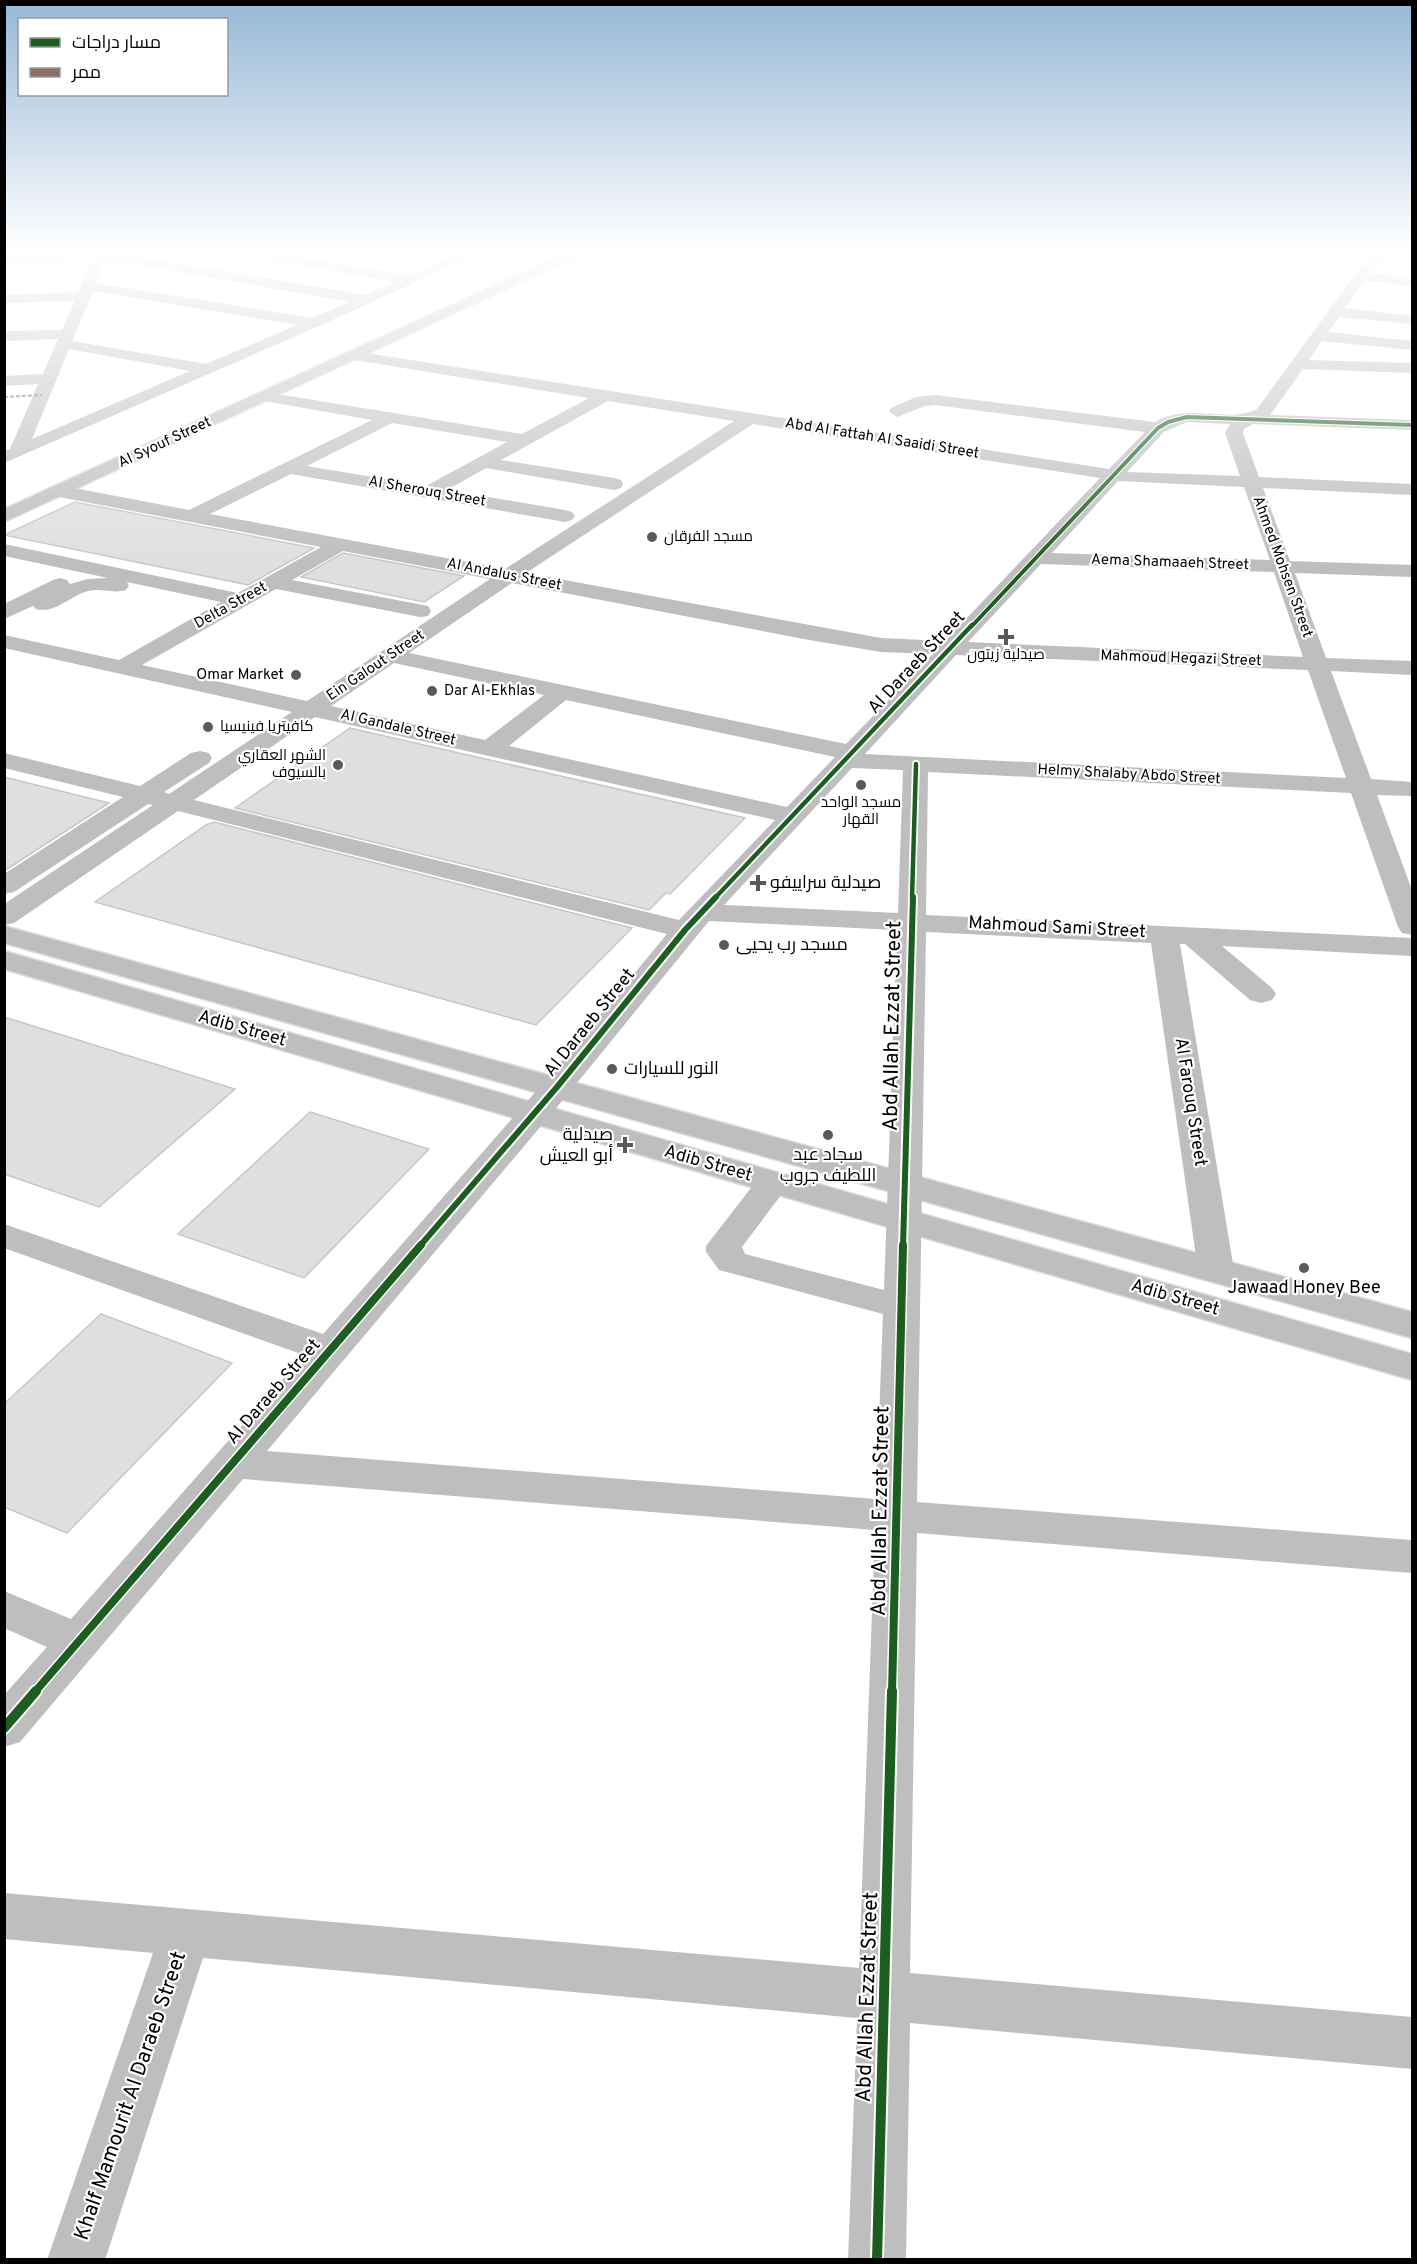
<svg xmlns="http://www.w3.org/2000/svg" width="1417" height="2264" viewBox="0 0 1417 2264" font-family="Overpass,Cairo,sans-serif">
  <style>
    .building { fill: #dfdfdf; stroke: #c7c7c7; stroke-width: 1.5 }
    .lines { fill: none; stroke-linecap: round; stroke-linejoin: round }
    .major-casing { stroke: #dbdbdb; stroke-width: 3 }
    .minor { fill: #bebebe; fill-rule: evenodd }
    .major { fill: #bebebe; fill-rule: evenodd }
    .quiet { stroke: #8d6e63; stroke-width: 2; stroke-dasharray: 4 2; stroke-linecap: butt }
    .cycleway-far4-casing { stroke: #fff; stroke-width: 6 }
    .cycleway-far3-casing { stroke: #fff; stroke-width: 8 }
    .cycleway-far2-casing { stroke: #fff; stroke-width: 10 }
    .cycleway-far1-casing { stroke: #fff; stroke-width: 11 }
    .cycleway-casing { stroke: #fff; stroke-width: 14 }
    .cycleway-far4 { stroke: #1b5e20; stroke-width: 4 }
    .cycleway-far3 { stroke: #1b5e20; stroke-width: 4.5 }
    .cycleway-far2 { stroke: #1b5e20; stroke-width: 6 }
    .cycleway-far1 { stroke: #1b5e20; stroke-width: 8 }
    .cycleway { stroke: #1b5e20; stroke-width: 10 }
    .poi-dot { fill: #595959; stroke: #fff; stroke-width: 2 }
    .labels { text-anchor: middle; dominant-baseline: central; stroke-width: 4.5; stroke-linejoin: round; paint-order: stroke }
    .far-street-label { font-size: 15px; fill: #000; stroke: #fff }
    .far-poi-label { font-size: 15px; fill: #000; stroke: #fff; text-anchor: start }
    .street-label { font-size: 18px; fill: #000; stroke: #fff }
    .poi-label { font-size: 18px; fill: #000; stroke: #fff; text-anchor: start }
    .near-street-label { font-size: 21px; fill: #000; stroke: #fff }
  </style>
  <rect width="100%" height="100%" fill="#fff"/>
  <g class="building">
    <path d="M75,502L314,548L248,585L4,535Z"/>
    <path d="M343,553L464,576L424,602L301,577Z"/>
    <path d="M350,728L437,748L745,818L670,894L666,893L649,910L235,808Z"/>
    <path d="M4,777L109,803L4,871Z"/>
    <path d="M214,822L632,928L536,1025L95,902L206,825Z"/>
    <path d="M4,1017L123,1054L235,1089L99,1207L4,1174Z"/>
    <path d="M310,1112L429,1149L304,1278L178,1234Z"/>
    <path d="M101,1314L232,1363L67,1533L4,1507V1404Z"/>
  </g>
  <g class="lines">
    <g class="major-casing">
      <g id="major">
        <path d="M575,249H593L4,522V509Z"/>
        <path d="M4,926L1412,1312V1338L4,943Z"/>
        <path d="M4,951L1412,1354V1380L4,969Z"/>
      </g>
    </g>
    <g class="minor">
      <path d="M226,249H256L410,276L471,249H489L319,326L4,463V451L10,449L38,384L4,386V376L43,374L58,339L4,341V331L62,330L75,301L4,303V295L78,292L90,265L97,261L104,265L96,283L311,318L350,302L98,258L4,262V254L101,250L364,295L396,282L233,253ZM93,291L297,325L206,364L72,341ZM69,349L190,371L32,439Z"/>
      <path d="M1377,249H1391L1371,273L1412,278V286L1365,281L1345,308L1412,316V324L1339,317L1328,332L1412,341V350L1322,341L1309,360L1412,363V373L1303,369L1270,415L1412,420V430L1253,424L1244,429L1243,433L1259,477L1412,484V495L1263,488L1290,561L1412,565V577L1295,573L1326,658L1412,661V675L1331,671L1371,779L1412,782V796L1377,795L1412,890V935L1402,933L1398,927L1351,793L928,772L926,915L1412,938V956L1222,946L1272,988L1276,994L1272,1000L1261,1003L1250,1000L1185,944H1180L1234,1270L1229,1278L1216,1282L1203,1278L1198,1270L1151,943L926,932L917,1502L1412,1540V1573L917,1533L910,1973L1412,2017V2069L910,2023L906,2260H848L857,2018L203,1958L105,2260H47L153,1953L4,1939V1893L859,1968L875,1530L243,1479L20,1742L4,1747V1695L47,1647L4,1628V1591L71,1619L304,1355L4,1248V1224L323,1334L546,1080L667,934L178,811L14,923L4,925V904L153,805L148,804L14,892L4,894V874L123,797L4,768V753L140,786L191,753L200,751L209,753L212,758L209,763L164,792L169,794L292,712L4,648V635L119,660L221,602L127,582L129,586L126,590C114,594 101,588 88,591C70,596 55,614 36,609L33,606L4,619V604L53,580L60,578L67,580L70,584L88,579L108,578L4,556V544L238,593L321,547L59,497L52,495L50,491L52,487L59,485L189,510L372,420L259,400L257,397L265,392L522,434L589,398L348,359L346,356L354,351L1109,469L1145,432L935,405L925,406L897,417L889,412L891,408L916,397L935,395L1155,422C1190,402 1228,424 1257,409L1356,273ZM608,401L734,421L505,569L210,514L291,474L565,522L572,520L575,516L572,512L565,510L447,490L486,468L614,490L621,488L623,484L621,480L614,478L501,460ZM1187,422L1230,424L1225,433L1240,476L1127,472L1164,432ZM392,423L507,442L426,486L307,466ZM753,424L1100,478L945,641L881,638L526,573ZM1118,481L1244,487L1270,560L1052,553ZM343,551L490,579L307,701L142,665L276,589L420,617L428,616L431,611L428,606L292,580ZM1041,564L1274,572L1303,657L968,642ZM512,583L809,640L881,652L933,654L846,744L409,653ZM956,655L1308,670L1346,778L865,754ZM394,663L544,695L485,740L331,706ZM566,700L835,757L787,807L509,746ZM315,717L775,820L679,920L194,800ZM852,768L903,770L898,913L724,905ZM709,921L897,930L884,1290L745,1254L742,1247L790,1183L785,1175L773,1172L761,1175L706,1246V1252L719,1270L883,1314L876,1499L267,1451L568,1094Z"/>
    </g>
    <use href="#major" class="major"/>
    <path class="quiet" d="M4,397L42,395"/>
    <g class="cycleway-far4-casing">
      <path id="cycleway-far4" d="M971,627L1158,428L1168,422L1187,417L1412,425"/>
    </g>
    <g class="cycleway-far3-casing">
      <g id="cycleway-far3">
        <path d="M715,898L972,625"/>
        <path d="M912,898L916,764"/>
      </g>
    </g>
    <g class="cycleway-far2-casing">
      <g id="cycleway-far2">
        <path d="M419,1247L557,1087L685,930L716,897"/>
        <path d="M903,1247L913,897"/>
      </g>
    </g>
    <g class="cycleway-far1-casing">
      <g id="cycleway-far1">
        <path d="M34,1693L421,1245"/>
        <path d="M892,1693L903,1245"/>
      </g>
    </g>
    <g class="cycleway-casing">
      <g id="cycleway">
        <path d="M4,1728L36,1691"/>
        <path d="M877,2260L892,1691"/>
      </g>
    </g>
    <use href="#cycleway-far4" class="cycleway-far4"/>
    <use href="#cycleway-far3" class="cycleway-far3"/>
    <use href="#cycleway-far2" class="cycleway-far2"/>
    <use href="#cycleway-far1" class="cycleway-far1"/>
    <use href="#cycleway" class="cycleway"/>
  </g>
  <linearGradient id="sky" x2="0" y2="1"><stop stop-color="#97b8d8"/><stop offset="0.44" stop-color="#fff"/><stop offset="1" stop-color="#fff" stop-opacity="0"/></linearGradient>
  <rect width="1417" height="566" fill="url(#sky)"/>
  <g class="poi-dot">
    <circle cx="652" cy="537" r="6"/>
    <path d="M1003 628h6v6h6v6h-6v6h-6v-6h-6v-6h6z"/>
    <circle cx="296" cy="675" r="6"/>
    <circle cx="432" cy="691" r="6"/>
    <circle cx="208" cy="727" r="6"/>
    <circle cx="338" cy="765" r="6"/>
    <circle cx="861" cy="785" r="6"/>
    <path d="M755 874h6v6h6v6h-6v6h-6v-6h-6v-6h6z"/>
    <circle cx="724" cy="945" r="6"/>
    <circle cx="612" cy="1069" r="6"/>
    <circle cx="828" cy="1135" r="6"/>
    <path d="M622 1136h6v6h6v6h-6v6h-6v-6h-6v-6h6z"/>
    <circle cx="1304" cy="1268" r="6"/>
  </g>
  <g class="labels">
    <g class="far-street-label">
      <text transform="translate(882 439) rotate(9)">Abd Al Fattah Al Saaidi Street</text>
      <text transform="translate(165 443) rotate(-25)">Al Syouf Street</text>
      <text transform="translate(427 492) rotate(10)">Al Sherouq Street</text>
      <text transform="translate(1170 563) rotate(2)">Aema Shamaaeh Street</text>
      <text transform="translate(1282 567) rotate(70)">Ahmed Mohsen Street</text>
      <text transform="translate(504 575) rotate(11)">Al Andalus Street</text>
      <text transform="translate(231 606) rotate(-29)">Delta Street</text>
      <text transform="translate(1181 659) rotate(2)">Mahmoud Hegazi Street</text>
      <text transform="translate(376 666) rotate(-34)">Ein Galout Street</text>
      <text transform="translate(398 728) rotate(13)">Al Gandale Street</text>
      <text transform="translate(1129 775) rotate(3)">Helmy Shalaby Abdo Street</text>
    </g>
    <g class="far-poi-label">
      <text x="664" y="537">مسجد الفرقان</text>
      <text x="1006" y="655" text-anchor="middle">صيدلية زيتون</text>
      <text x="284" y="675" text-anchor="end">Omar Market</text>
      <text x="444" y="691">Dar Al-Ekhlas</text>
      <text x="220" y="727">كافيتريا فينيسيا</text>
      <text x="326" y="756" text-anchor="end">الشهر العقاري<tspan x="326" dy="17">بالسيوف</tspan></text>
      <text x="861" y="803" text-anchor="middle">مسجد الواحد<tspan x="861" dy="17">القهار</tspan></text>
    </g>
    <g class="street-label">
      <text transform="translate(917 663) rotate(-47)">Al Daraeb Street</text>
      <text transform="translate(1057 928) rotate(3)">Mahmoud Sami Street</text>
      <text transform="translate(590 1023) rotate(-51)">Al Daraeb Street</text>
      <text transform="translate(242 1029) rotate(16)">Adib Street</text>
      <text transform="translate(1190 1102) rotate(81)">Al Farouq Street</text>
      <text transform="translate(708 1164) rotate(16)">Adib Street</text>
      <text transform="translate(1175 1298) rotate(16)">Adib Street</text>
      <text transform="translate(274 1392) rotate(-49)">Al Daraeb Street</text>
    </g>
    <g class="poi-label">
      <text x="770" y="883">صيدلية سراييفو</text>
      <text x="736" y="945">مسجد رب يحيى</text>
      <text x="624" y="1069">النور للسيارات</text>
      <text x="613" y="1135" text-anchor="end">صيدلية<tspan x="613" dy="21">أبو العيش</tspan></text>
      <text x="828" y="1155" text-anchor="middle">سجاد عبد<tspan x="828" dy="21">اللطيف جروب</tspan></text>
      <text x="1304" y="1288" text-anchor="middle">Jawaad Honey Bee</text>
    </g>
    <g class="near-street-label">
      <text transform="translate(893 1026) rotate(-89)">Abd Allah Ezzat Street</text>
      <text transform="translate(881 1511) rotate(-89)">Abd Allah Ezzat Street</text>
      <text transform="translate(868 1997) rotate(-88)">Abd Allah Ezzat Street</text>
      <text transform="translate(131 2096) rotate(-71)">Khalf Mamourit Al Daraeb Street</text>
    </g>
  </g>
  <rect width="1417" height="2264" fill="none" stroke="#000000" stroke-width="12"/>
  <rect x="18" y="18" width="210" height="78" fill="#ffffff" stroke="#999999" stroke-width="1.5"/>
  <rect x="30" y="38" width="30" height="9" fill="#1b5e20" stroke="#999999" stroke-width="1.5"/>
  <text x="72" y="48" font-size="18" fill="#000000">مسار دراجات</text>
  <rect x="30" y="68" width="30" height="9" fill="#8d6e63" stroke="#999999" stroke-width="1.5"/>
  <text x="72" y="78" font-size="18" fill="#000000">ممر</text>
</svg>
